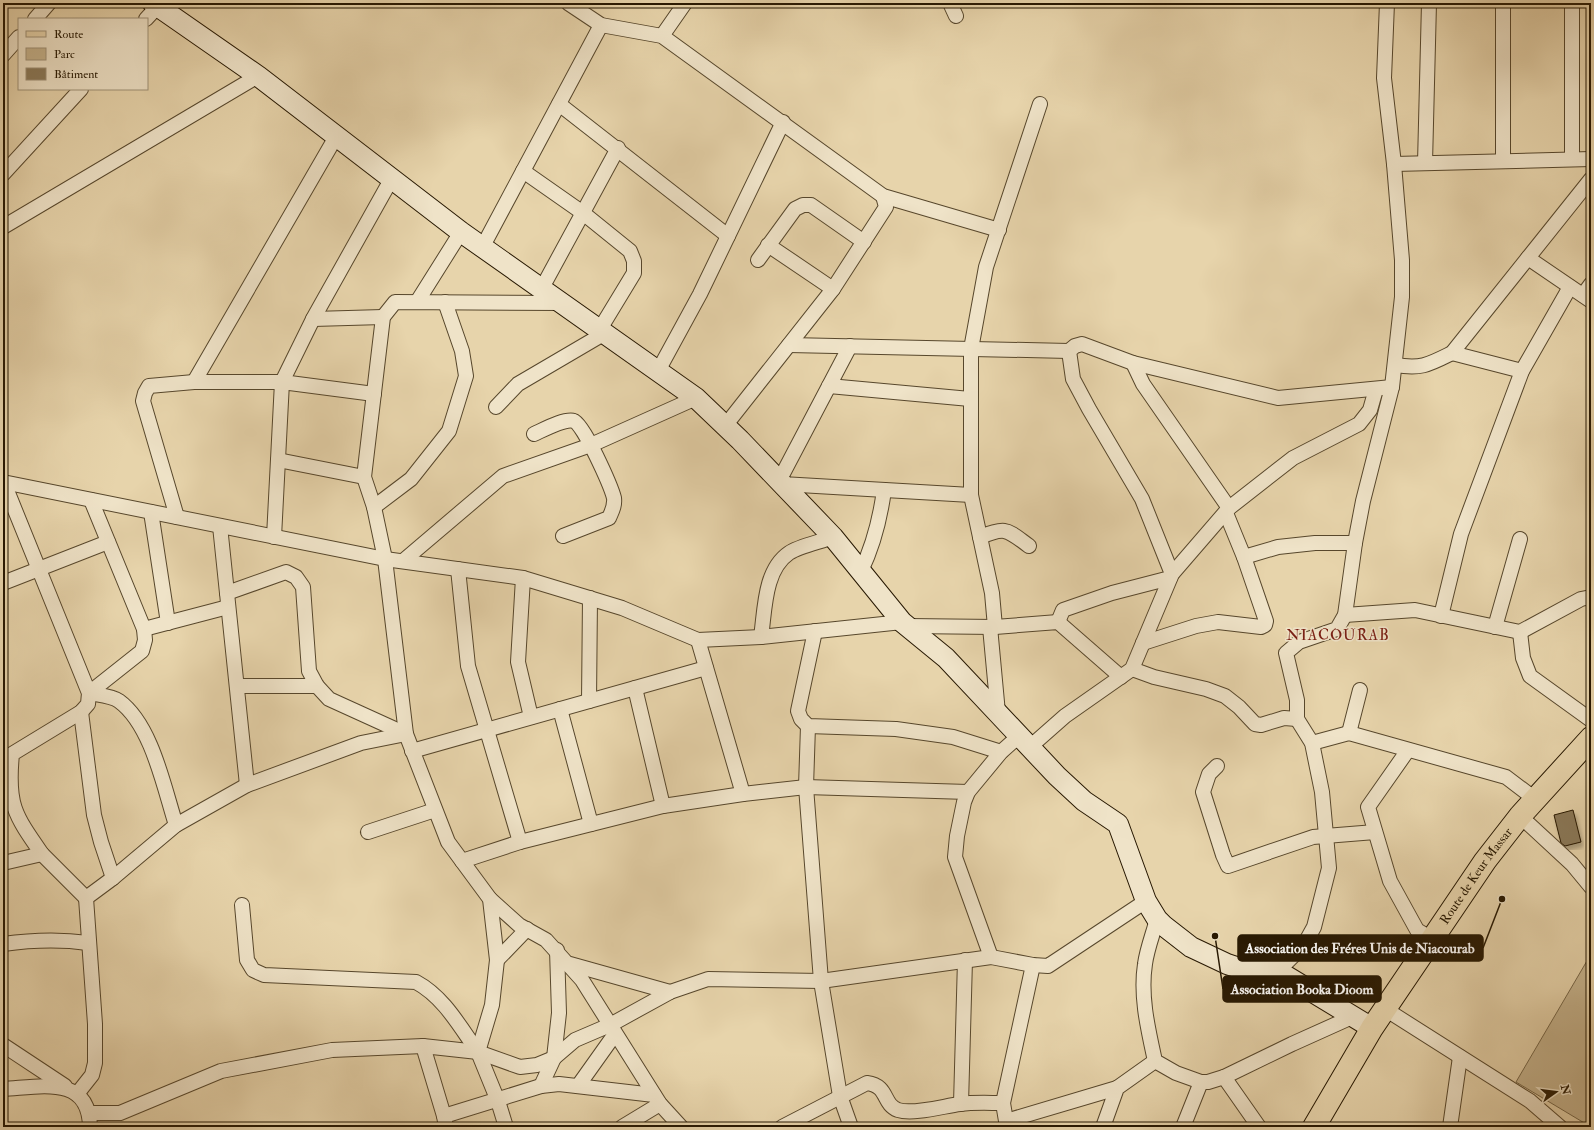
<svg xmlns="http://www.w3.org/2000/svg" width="1594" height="1130" viewBox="0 0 1594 1130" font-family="'IM FELL Double Pica',serif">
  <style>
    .green { fill: #c6b48e; stroke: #766648 }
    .building { fill: #8b7a5a; stroke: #271802; filter: url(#shadow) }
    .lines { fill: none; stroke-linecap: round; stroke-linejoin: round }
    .street-casing { stroke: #57472c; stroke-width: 16 }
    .secondary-casing { stroke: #271802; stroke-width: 22 }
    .primary-casing { stroke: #271802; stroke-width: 24 }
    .street { stroke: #efe3c8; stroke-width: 14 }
    .secondary { stroke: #efe3c8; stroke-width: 20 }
    .primary { stroke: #e7d4ab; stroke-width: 22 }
    .labels { text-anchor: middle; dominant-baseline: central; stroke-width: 3; stroke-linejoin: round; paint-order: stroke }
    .street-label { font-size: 13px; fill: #271802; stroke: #efe3c8 }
    .quarter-label { font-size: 15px; letter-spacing: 1px; fill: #7a1f14; stroke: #efe3c8 }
    .leader { fill: none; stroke: #271802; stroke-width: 1.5 }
    .callout-dot { fill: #271802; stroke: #efe3c8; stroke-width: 1.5 }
    .callout { fill: #271802; stroke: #271802; stroke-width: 1.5 }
    .callout-label { font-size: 14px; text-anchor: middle; font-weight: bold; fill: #fff }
  </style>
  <defs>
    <filter id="shadow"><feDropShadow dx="2.5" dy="4.5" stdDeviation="2" flood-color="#0004"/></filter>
  </defs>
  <rect width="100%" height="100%" fill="#e7d4ab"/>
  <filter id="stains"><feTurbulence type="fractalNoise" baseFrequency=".005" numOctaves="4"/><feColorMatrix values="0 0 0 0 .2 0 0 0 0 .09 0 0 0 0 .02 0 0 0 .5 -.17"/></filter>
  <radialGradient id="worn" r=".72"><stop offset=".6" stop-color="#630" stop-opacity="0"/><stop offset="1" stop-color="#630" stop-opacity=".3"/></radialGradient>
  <path class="green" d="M1591,954V1127L1516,1082Z"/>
  <path class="building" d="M1573,810L1581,842L1565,846L1561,843L1554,815Z"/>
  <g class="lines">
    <g class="street-casing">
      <g id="street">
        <path d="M568,3L601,25L662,36L883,196L999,230"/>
        <path d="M950,3L956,16"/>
        <path d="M1503,3V161"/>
        <path d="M1572,3V159"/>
        <path d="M35,19L49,3"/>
        <path d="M146,19L158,6V3"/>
        <path d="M662,36L685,3"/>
        <path d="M3,55L19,37"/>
        <path d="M559,104L728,236"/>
        <path d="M1425,163L1429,3"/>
        <path d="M1394,164L1591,159"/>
        <path d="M523,171L583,213L630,251L634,261V273L600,329"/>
        <path d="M3,174L81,89"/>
        <path d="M3,227L258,76"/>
        <path d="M768,245L833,289"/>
        <path d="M483,246L601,25"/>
        <path d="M1528,258L1591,301"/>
        <path d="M758,260L795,209L803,205H811L864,242"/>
        <path d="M542,288L618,148"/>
        <path d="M1583,295L1591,284"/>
        <path d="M417,302L461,232"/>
        <path d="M313,319L383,317"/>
        <path d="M789,345L1069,351"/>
        <path d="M1452,353L1522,371"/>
        <path d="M1133,363L1143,384L1229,508"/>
        <path d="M1395,365C1422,369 1428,365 1452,353L1591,179"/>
        <path d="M658,371L700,294L783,122"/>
        <path d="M194,382L337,135"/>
        <path d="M829,386L970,399"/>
        <path d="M496,407L518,384L605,333"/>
        <path d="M725,426L833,289L886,207L883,196"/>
        <path d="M534,434C543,430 565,418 574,421C583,423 611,486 614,498C615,506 612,511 609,518L563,536"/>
        <path d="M278,460L364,477"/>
        <path d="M779,481L850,346"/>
        <path d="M3,482L385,559L523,578L622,608L698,640L761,637L902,622"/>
        <path d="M782,484L971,495V349L986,267L1040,104"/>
        <path d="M971,495L992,593L995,627"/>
        <path d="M374,507L411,479L449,431L466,376L462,351L445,302"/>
        <path d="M151,512L168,623"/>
        <path d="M177,517L143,401L145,393L149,386L194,382H282L313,319L392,178"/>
        <path d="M220,526L247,785"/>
        <path d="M274,537L282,382L374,394"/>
        <path d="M980,537C1007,526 1007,530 1029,546"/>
        <path d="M1244,557L1278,547L1315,543H1355"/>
        <path d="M403,561L503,476L591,445L696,398"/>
        <path d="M458,569L468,666L520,842"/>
        <path d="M861,571C874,544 880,520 884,490"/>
        <path d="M1172,574L1142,499L1089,409L1073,379L1069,351L1075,346L1082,344L1133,363L1278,398L1392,387"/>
        <path d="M523,578L518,662L531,717"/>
        <path d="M3,583L108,542"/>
        <path d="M227,593L286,572L296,577L303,587L309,671L317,686L329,699L406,734L448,842L490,899L497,960L492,1005L478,1052L498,1101L506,1127"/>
        <path d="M1345,615L1415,610L1520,632L1581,599L1591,597"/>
        <path d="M1441,616L1461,534L1522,371L1570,287"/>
        <path d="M1058,622L1063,610L1112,593L1170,578"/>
        <path d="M908,626L995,627L1058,622L1121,677"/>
        <path d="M990,627L998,713"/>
        <path d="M1495,627L1520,539"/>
        <path d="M144,629L228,607"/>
        <path d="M815,631L798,711L801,719L808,726L896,729L953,737L1001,752"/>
        <path d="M1520,632L1523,658L1530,676L1591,720"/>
        <path d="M761,637C765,610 764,570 789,553C799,546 820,542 833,537"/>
        <path d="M698,640L743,794"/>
        <path d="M1143,643L1196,626L1218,622L1261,627L1265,625L1266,621L1244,557L1226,513"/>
        <path d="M1132,669L1154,677L1206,689L1225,696L1239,707L1255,724L1261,725L1284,718L1297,719"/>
        <path d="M237,686H317"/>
        <path d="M635,688L663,806"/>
        <path d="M89,693L142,651L145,640L144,629L91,500"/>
        <path d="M89,693C98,695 112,696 119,701C152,725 164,788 176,825"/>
        <path d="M589,701L590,598"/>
        <path d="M560,709L591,824"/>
        <path d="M81,712L94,815L101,842L113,878"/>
        <path d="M808,726L806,787L821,981L840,1096L851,1127"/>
        <path d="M1349,733L1360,690"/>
        <path d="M1312,743L1349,733L1506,777L1535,799"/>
        <path d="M1031,746L1065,716L1132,669L1172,574L1229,508L1293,458L1359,424L1370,410L1376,389"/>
        <path d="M1408,750L1368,807L1390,881L1417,930L1432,939"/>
        <path d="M412,751L706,668"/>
        <path d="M1217,766L1209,774L1203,792L1223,855L1228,866L1313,837L1375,832"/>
        <path d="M1520,816L1572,864L1591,887"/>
        <path d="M368,832L435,810"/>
        <path d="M42,854L86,898"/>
        <path d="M462,861L520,842L663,806L743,794L806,787L968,792"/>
        <path d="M3,863L42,854C14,814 7,804 12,754L81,712L88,704L89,693L4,483"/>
        <path d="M490,899L519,925L546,940L582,980L660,1104L681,1127"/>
        <path d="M242,905L247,960L253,970L264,975L416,982C444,997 460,1027 478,1052"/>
        <path d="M1157,919C1153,934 1147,949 1145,964C1140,996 1148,1029 1155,1061L1176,1073L1201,1082H1208L1224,1077L1292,1044L1352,1017"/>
        <path d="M3,944C32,940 59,939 88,943"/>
        <path d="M991,957L955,857L957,836L964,802L968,792L1001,752L1019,736"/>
        <path d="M497,960L527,929"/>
        <path d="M570,964L670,992"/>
        <path d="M1278,971L1304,945L1314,927L1329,868L1322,792L1312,743L1297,719V700L1286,653L1299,642L1337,629L1345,615L1355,543L1363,501L1392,387L1402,297V260L1394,164L1384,78L1387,3"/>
        <path d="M1385,1009L1530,1101L1560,1127"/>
        <path d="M3,1045L65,1086"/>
        <path d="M423,1046L444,1116L446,1127"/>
        <path d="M1224,1077L1259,1127"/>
        <path d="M541,1086L554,1058L559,1013L557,950"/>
        <path d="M578,1086L615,1034"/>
        <path d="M3,1089C40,1087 89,1074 90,1127"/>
        <path d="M77,1094L92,1075L95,1063V1024L86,898L113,878L176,825L247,785L361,743L406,734L385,559L374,507L364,477L383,317L395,302L562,303"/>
        <path d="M961,1104L965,960"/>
        <path d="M90,1113H120L221,1071L332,1050L423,1046L478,1052L520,1067L537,1065L554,1058L575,1040L610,1025L670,992L708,979L821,981L991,957L1033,965L1048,966L1146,901"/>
        <path d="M444,1116L541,1086L559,1084L654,1095"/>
        <path d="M1006,1121L1117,1088"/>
        <path d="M622,1127L660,1104"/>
        <path d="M782,1127L867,1083C889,1086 882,1104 898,1110C913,1115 944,1106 960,1104C974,1102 989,1103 1003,1103"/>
        <path d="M1007,1127L1003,1103L1033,965"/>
        <path d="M1103,1127L1117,1088L1155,1061"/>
        <path d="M1183,1127L1201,1082"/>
        <path d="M1450,1127L1460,1057"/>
      </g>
    </g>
    <g class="secondary-casing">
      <path id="secondary" d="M153,3L258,76L461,232L696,398L740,440L833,537L902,622L946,658L1057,776L1084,801L1118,824L1146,901L1157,919L1164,926L1191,947L1227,964L1242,969L1278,971L1372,1028"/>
    </g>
    <g class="primary-casing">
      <g id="primary">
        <path id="s1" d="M1314,1127L1372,1028L1485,861L1520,816L1591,738"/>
      </g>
    </g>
    <use href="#street" class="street"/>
    <use href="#secondary" class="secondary"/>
    <use href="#primary" class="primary"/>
  </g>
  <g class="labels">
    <g class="street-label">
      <text stroke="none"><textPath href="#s1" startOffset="299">Route de Keur Massar</textPath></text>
    </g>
    <g class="quarter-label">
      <text x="1338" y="635">NIACOURAB</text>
    </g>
  </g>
  <path class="leader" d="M1502 899L1483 948M1215 936L1223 989"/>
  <g class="callout-dot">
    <circle cx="1502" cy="899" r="4"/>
    <circle cx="1215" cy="936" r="4"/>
  </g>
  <g class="callout">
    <rect x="1238" y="935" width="245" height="26" rx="4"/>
    <rect x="1223" y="976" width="158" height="26" rx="4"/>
  </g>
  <g class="callout-label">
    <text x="1360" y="953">Association des Fréres Unis de Niacourab</text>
    <text x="1302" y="994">Association Booka Dioom</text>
  </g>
  <rect width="1594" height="1130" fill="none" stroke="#e7d4ab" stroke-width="16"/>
  <rect x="4" y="4" width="1586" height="1122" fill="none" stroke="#271802" stroke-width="2"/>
  <rect x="8" y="8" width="1578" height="1114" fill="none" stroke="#271802"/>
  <rect x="18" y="18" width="130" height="72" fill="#efe3c8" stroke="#9f9279"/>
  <rect x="26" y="31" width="20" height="6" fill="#e7d4ab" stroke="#9f9279"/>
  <text x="54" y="38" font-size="12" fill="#271802">Route</text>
  <rect x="26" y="48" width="20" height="12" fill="#c6b48e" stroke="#9f9279"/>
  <text x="54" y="58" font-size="12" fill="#271802">Parc</text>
  <rect x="26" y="68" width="20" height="12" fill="#8b7a5a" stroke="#9f9279"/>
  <text x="54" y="78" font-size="12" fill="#271802">Bâtiment</text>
  <g transform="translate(1556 1092) rotate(76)" stroke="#efe3c8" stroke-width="3" paint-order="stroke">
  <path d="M0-3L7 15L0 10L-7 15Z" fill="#271802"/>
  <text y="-6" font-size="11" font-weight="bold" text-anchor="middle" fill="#271802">N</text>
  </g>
  <rect width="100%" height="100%" filter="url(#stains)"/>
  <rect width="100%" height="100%" fill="url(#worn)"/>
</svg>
